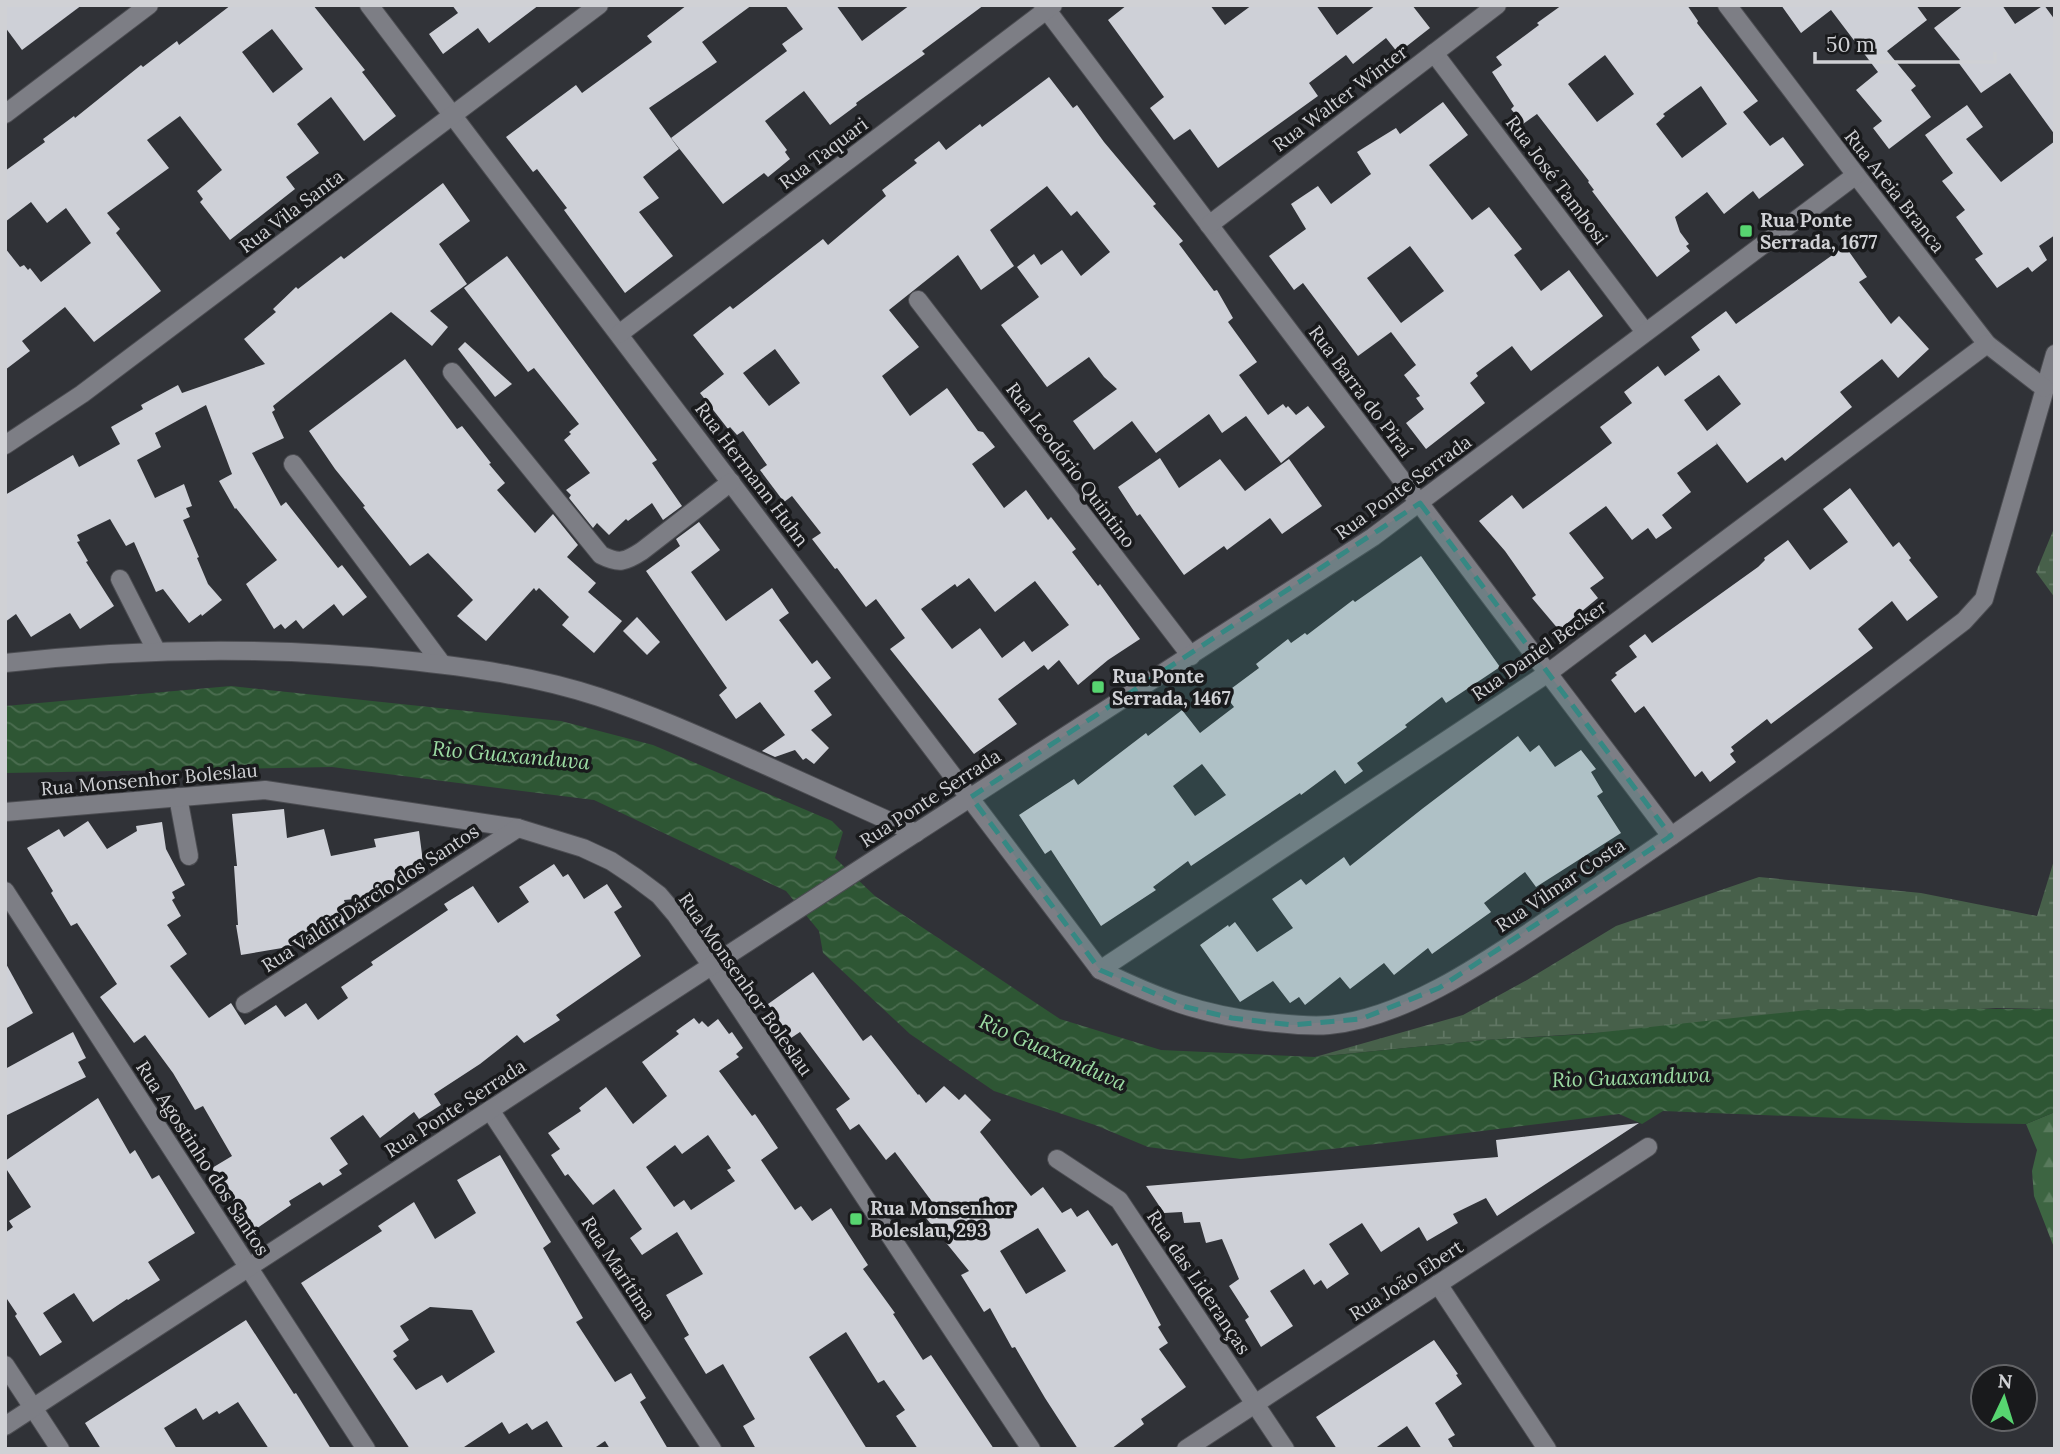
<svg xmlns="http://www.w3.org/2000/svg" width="2060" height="1454" viewBox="0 0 2060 1454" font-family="Lora,serif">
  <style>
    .forest { fill: url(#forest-firs) }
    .wetland { fill: url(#wetland-marsh) }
    .water { fill: url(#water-waves) }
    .building { fill: #ced0d7; fill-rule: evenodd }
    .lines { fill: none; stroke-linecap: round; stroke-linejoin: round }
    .minor-casing { stroke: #4c4d52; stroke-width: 20 }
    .minor { stroke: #7d7e85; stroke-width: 18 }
    .marked { fill: #368883; fill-opacity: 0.2; stroke: #368883; stroke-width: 5; stroke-dasharray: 14 9; stroke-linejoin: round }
    .poi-dot { fill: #57d570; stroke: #191a1c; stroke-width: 2.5 }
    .labels { text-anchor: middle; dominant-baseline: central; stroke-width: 7; stroke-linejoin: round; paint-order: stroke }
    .street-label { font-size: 19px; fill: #d0d1d5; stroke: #191a1c }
    .poi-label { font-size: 19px; font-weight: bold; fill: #d0d1d5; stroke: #191a1c; text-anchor: start }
    .water-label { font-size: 21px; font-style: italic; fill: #9cdca3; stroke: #191a1c }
  </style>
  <defs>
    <pattern id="forest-firs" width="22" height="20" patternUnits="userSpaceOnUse" patternTransform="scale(1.75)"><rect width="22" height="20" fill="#3d6542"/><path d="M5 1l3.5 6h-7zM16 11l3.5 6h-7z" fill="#587a5c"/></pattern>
    <pattern id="wetland-marsh" width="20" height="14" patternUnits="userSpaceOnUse" patternTransform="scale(1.75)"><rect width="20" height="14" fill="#47604a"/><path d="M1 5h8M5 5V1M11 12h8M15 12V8" fill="none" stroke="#607663"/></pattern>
    <pattern id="water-waves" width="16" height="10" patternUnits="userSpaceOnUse" patternTransform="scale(1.75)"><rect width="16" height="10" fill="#2e5634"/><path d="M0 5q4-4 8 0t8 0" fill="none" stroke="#4b6d50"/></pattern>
  </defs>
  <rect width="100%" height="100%" fill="#303237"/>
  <path class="forest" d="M2055,1112V1250L2034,1196L2032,1171L2037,1150L2026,1124Z"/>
  <g class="wetland">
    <path d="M2055,526V598L2036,572Z"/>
    <path d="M2055,857V1009L1996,1008L1485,1040L1315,1057L1463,1015L1527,980L1616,926L1759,877L1921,893L2037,916Z"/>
  </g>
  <path class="water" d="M231,686L561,721L653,745L832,821L843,832L835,858L875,896L1060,1019L1161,1050L1315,1057L1485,1040L1585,1034L1817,1009H2055V1112L2026,1124L1966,1123L1663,1111L1642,1124L1619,1114L1394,1142L1241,1159L1148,1147L1095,1125L994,1091L910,1034L823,953L819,931L786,891L594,800L332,767L5,773V706Z"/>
  <g class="building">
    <path d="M5,5H82L22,50L5,27Z"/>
    <path d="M231,5H313L365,70L362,72L396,116L364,141L331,97L297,124L319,153L286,177L295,189L230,240L200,202L203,199L197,191L222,170L180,116L147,140L169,168L107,213L120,229L116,233L161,291L94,342L65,307L22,341L30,351L5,370V248L20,267L24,265L28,270L30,268L41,282L91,243L66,208L47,223L31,202L5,222V171L45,142L43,139L74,116L75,118L141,65L143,67L177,41L179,45ZM272,29L303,69L273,93L242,52Z"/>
    <path d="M452,5H539L489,43L478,28L443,54L429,34L458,13Z"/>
    <path d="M687,5H752L702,42L717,62L649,108L679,149L643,177L659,198L639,212L673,256L625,293L564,210L567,208L537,169L533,172L506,137L576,85L582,93L652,42L647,36Z"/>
    <path d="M785,5H836L862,41L910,5H984L922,51L925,54L856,103L857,105L830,125L804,91L765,121L787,150L785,152L790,159L768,177L764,173L723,204L671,138L787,51L782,44L803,29Z"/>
    <path d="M1127,5H1210L1225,25L1252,5H1316L1337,35L1376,5H1412L1430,28L1398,53L1386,38L1353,64L1346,55L1309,83L1318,96L1218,168L1190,129L1174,140L1150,108L1164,97L1108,20Z"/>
    <path d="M1562,5H1687L1698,21L1697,23L1758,101L1743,112L1770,146L1783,137L1804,165L1759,199L1753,191L1724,214L1707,192L1675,217L1680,232L1689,244L1686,246L1690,251L1657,277L1592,191L1594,190L1588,182L1589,181L1537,114L1523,124L1511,109L1514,106L1492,72L1502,65L1496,57L1539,25L1537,23ZM1605,55L1634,94L1597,122L1568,84ZM1701,86L1727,124L1682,158L1656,124L1665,116L1663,114Z"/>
    <path d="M1781,5H1916L1927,20L1887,51L1916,86L1911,90L1931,117L1889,149L1873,128L1882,121L1856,90L1878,72L1831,10L1801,33Z"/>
    <path d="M1964,5H2002L2015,24L2044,5L2055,20V135L2010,73L1981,93L1958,62L1960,60L1934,28Z"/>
    <path d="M1049,77L1073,108L1077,105L1104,142L1156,204L1153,206L1183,241L1179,244L1214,291L1217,290L1233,318L1228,322L1257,362L1239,375L1268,415L1283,404L1286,408L1288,406L1296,415L1308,406L1325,427L1281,463L1246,416L1222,433L1209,414L1156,453L1132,421L1094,450L1073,421L1117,389L1104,377L1089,357L1047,387L1001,325L1039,297L1017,267L1034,254L1041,265L1062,250L1081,276L1110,252L1077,211L1071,216L1047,186L990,230L1014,266L981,290L958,255L889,310L919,347L882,376L910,416L947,388L978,431L983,432L995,447L972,464L1004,508L1026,490L1048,520L1051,517L1076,549L1072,552L1098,586L1100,584L1140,639L1108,660L1078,685L1059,660L1048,670L1044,665L998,699L1017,724L974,754L890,649L905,638L876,599L866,607L837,568L835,569L812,539L821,533L792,496L784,502L760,470L767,465L743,431L737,435L730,427L728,429L700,393L724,374L693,335L730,306L733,309L823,239L828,245L886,196L882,190L917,163L914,160L939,141L946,150L980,124L982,127ZM775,349L800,383L769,406L743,373ZM969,578L995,612L1035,581L1069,625L1032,652L1024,641L1002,658L980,628L952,649L921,609L955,584L957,587Z"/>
    <path d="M1443,102L1468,135L1429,165L1472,220L1489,207L1522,249L1514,255L1541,291L1569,270L1603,316L1531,371L1512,346L1476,373L1478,376L1470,383L1485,403L1426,449L1406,423L1424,409L1416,398L1420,396L1404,375L1416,365L1391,332L1358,356L1303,283L1294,290L1269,256L1306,229L1291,204L1318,186L1331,204L1371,174L1357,152L1396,128L1400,134ZM1410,246L1444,291L1401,323L1367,278Z"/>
    <path d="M1967,105L1983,127L1966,139L2001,182L2055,141V235L2039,246L2047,260L2032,272L2028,267L1997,288L1975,259L1983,254L1956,217L1965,210L1942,181L1953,173L1925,135Z"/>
    <path d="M443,183L470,221L439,244L467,284L430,311L448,327L432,346L391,312L273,406L275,410L272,412L284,438L252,453L281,506L286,502L338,568L342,565L367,597L343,616L334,604L303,629L296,620L285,629L281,624L274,629L246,584L277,560L236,508L235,509L219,481L232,474L206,405L155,433L161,447L137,460L155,498L184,484L192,506L186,508L190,517L183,520L199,557L197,558L208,584L222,600L202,616L201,614L189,623L163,589L156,592L134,542L126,546L110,519L77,535L80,541L77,542L88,561L86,562L114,606L80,629L70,613L31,637L16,614L5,622V495L73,455L79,467L120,444L111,427L143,409L141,405L178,385L182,393L265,364L244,339L276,312L273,309L296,287L298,289L341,256L344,259Z"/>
    <path d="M1845,246L1867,277L1859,282L1891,324L1899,316L1929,349L1898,378L1882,359L1840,392L1852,407L1785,461L1782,457L1747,483L1715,441L1717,444L1677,473L1691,492L1662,515L1672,528L1656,539L1648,528L1632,540L1606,506L1569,533L1604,578L1590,588L1598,598L1559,630L1532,598L1536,595L1505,551L1479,521L1512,495L1523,509L1612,443L1600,427L1632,403L1624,392L1658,366L1665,376L1700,350L1691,337L1726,311L1736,324ZM1719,375L1741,404L1707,431L1684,400Z"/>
    <path d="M507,256L657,460L652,463L682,506L663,520L652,503L628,521L626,519L609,535L597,523L593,528L569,498L571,495L566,490L590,473L564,440L571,434L569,432L579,424L534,368L528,372L464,288Z"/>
    <path d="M465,342L512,384L495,397L458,349Z"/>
    <path d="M405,359L457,429L462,426L491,463L489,464L505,483L497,490L535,533L553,514L578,545L567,557L596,583L588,592L622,621L594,653L562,625L569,617L539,588L536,591L534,588L486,641L457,616L473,600L428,553L410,566L363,507L365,506L335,469L309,431Z"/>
    <path d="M1160,458L1179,488L1220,459L1245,491L1289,459L1322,506L1282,534L1270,518L1227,550L1224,546L1184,575L1140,514L1137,516L1118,487Z"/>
    <path d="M1850,488L1893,547L1899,542L1911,558L1909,560L1938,597L1907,621L1892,601L1858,629L1873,648L1771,724L1767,719L1731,747L1734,751L1730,754L1736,762L1710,782L1702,771L1695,777L1644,706L1635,713L1611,680L1617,675L1615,673L1637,657L1629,646L1645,634L1652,643L1758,567L1765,560L1764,558L1788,540L1810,570L1848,542L1823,509Z"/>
    <path d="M699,522L720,550L691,572L726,621L772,588L789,613L779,620L812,664L817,660L831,678L814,691L832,715L811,730L829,748L814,764L806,758L803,760L795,750L775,757L762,751L785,735L760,702L736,719L719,695L727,688L646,571L680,546L676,539Z"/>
    <path d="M1421,556L1500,667L1446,703L1442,697L1405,725L1407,727L1357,763L1363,771L1345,784L1335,770L1301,795L1300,793L1191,866L1188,861L1153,887L1156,890L1101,926L1051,850L1045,854L1019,815L1074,779L1078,785L1146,733L1148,736L1182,710L1200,733L1234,707L1224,694L1259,668L1256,664L1288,639L1291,643L1305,633L1307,635L1353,600L1355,602ZM1202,764L1226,795L1195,816L1173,786Z"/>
    <path d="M637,617L660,642L647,655L623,631Z"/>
    <path d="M1518,736L1530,752L1539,745L1555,767L1581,750L1596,769L1591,772L1603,792L1597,796L1621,833L1536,887L1525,872L1484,903L1491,912L1432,954L1428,948L1394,975L1384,963L1350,989L1340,977L1305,1005L1299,997L1290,1003L1273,981L1240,1002L1200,945L1228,925L1229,927L1235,922L1257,952L1293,928L1272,899L1301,879L1306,885L1344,857L1350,866L1422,809Z"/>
    <path d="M284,809L287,838L324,829L331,856L376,847L374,839L419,831L423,862H416L422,875L389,896L344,900L350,921L319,940L318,937L288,947L241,955L236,925H238L234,866H237L232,814Z"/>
    <path d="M88,821L107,849L137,831L136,826L162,822L166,849L185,885L172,892L175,898L172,900L181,916L167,925L187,954L170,966L209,1018L231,1003L245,1025L276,1005L285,1017L306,1003L318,1020L348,998L341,987L373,965L371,962L448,910L444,904L473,886L498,923L529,902L519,887L554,864L563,877L568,874L584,899L607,884L622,907L614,912L641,956L556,1015L560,1020L524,1043L517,1035L480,1064L434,1094L441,1105L419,1119L414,1112L380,1138L363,1115L330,1138L348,1164L339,1170L342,1174L323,1186L320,1182L289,1201L291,1205L253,1231L212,1168L232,1156L203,1106L195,1110L173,1073L145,1035L134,1043L100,997L117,984L77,923L71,926L51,893L53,891L27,848L59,829L64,837Z"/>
    <path d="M5,962L33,1013L5,1029Z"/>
    <path d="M813,972L863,1041L871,1035L918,1095L919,1094L926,1103L944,1086L959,1100L965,1094L991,1120L980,1132L1031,1196L1043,1187L1062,1213L1071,1208L1077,1217L1088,1210L1112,1246L1117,1243L1161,1325L1158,1327L1168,1343L1159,1349L1186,1387L1141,1419L1144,1424L1111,1449H1078L1045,1398L1015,1347L1012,1348L990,1308L984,1312L961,1275L969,1271L922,1213L933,1203L895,1152L886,1160L859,1124L850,1130L836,1109L850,1099L800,1032L791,1038L768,1004ZM1038,1228L1066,1271L1026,1294L1000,1251Z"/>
    <path d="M694,1018L699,1024L702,1021L708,1027L718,1019L729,1034L732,1032L743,1048L736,1054L739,1057L719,1071L752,1116L755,1114L778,1148L761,1160L795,1210L801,1206L812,1221L831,1208L868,1265L863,1269L895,1313L893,1314L923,1360L931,1355L994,1449H918L896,1416L905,1410L884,1380L878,1383L846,1332L809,1357L867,1449H756L743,1426L755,1419L723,1364L706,1374L684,1338L689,1335L666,1295L703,1274L677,1232L642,1255L630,1238L642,1229L614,1189L593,1205L568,1174L565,1176L551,1155L560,1149L548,1133L581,1111L579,1108L606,1087L633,1124L667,1096L642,1062L679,1034L676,1031ZM708,1135L731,1168L727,1170L735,1181L691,1210L684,1200L674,1207L646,1167L675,1145L682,1154Z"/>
    <path d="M73,1032L86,1058L78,1062L86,1077L5,1116V1069Z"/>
    <path d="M98,1098L130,1154L135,1150L152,1179L159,1175L195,1233L148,1262L160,1280L128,1300L127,1299L93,1322L74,1293L43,1313L62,1342L40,1356L15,1316L17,1314L5,1296V1233L13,1227L9,1221L31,1207L5,1167V1161Z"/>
    <path d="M1639,1123L1497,1216L1486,1198L1453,1214L1458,1223L1427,1241L1419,1227L1381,1252L1362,1223L1329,1244L1349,1274L1327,1289L1321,1280L1314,1285L1304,1269L1270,1291L1293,1326L1261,1347L1245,1320L1249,1317L1229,1286L1239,1279L1222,1239L1206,1243L1200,1222L1184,1223L1182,1212L1164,1213L1146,1186L1498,1157L1496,1140Z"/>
    <path d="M500,1155L551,1242L543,1248L583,1318L576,1322L615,1382L631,1373L646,1398L640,1402L668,1449H610L605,1441L593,1449H564L547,1421L532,1430L527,1423L509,1434L502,1422L461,1449H410L301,1283L382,1231L378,1226L414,1202L435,1239L476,1213L457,1180ZM430,1307L472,1310L495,1352L447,1383L442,1375L416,1390L393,1359L397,1356L393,1351L409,1340L400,1326Z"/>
    <path d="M246,1320L294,1394L296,1393L331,1449H269L238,1402L219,1414L217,1411L203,1420L196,1408L164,1428L177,1449H101L85,1423Z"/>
    <path d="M1434,1340L1458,1374L1456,1375L1462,1384L1435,1403L1455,1435L1448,1439L1454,1449H1422L1407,1426L1374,1449H1337L1316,1417Z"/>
  </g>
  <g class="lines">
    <g class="minor-casing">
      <g id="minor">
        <path d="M369,5L1100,970C1158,998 1201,1015 1266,1022C1287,1024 1308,1027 1329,1025C1414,1017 1503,949 1573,903C1707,814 1837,719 1964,621L1984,599L2055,354"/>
        <path d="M1043,5L1671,836"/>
        <path d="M1727,5L1856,175L1987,344L2044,388"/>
        <path d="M1434,53L1645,332"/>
        <path d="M5,114L149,5"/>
        <path d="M1209,225L1497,5"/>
        <path d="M918,300L1191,656"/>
        <path d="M619,334L1053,5"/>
        <path d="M452,372L601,555C619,564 625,562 642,551L731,482"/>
        <path d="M5,445L82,394L599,5"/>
        <path d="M293,464L442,664"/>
        <path d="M120,579L156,650"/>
        <path d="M5,663C139,648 268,646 402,660C469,667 535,676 599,697C653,715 704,738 756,761C809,785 863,809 916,833"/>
        <path d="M178,797L189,856"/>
        <path d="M5,812L265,790L518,828L583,848L611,861L635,877L659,895L676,915L712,966L1031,1449"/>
        <path d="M5,891L366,1449"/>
        <path d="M1100,970L1548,673L1987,344"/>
        <path d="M245,1004L518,828"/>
        <path d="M490,1110L712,1449"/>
        <path d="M1057,1159L1119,1200L1285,1449"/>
        <path d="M1438,1284L1547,1449"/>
        <path d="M5,1365L60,1449"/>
        <path d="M5,1426L863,867L1373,537L1856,175"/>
        <path d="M1186,1449L1648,1147"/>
      </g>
    </g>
    <use href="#minor" class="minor"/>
  </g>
  <path class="marked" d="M1420,503L1671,836L1439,988L1361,1019L1292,1025L1232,1018L1186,1007L1100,970L971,797Z"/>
  <g class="poi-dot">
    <rect x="1739" y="224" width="14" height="14" rx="3.5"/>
    <rect x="1091" y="680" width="14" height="14" rx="3.5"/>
    <rect x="849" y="1212" width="14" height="14" rx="3.5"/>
  </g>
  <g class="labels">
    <g class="street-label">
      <text transform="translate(1340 98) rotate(-37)">Rua Walter Winter</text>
      <text transform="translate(823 153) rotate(-37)">Rua Taquari</text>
      <text transform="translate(1557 180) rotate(53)">Rua José Tambosi</text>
      <text transform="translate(1895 191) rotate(52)">Rua Areia Branca</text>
      <text transform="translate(291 211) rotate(-37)">Rua Vila Santa</text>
      <text transform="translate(1361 391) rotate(53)">Rua Barra do Piraí</text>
      <text transform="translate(1071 465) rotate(53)">Rua Leodório Quintino</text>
      <text transform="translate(752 474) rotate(53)">Rua Hermann Huhn</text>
      <text transform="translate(1403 487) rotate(-36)">Rua Ponte Serrada</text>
      <text transform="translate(1539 650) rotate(-35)">Rua Daniel Becker</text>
      <text transform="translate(149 779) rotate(-5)">Rua Monsenhor Boleslau</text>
      <text transform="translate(930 798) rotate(-33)">Rua Ponte Serrada</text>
      <text transform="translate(1560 885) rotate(-34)">Rua Vilmar Costa</text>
      <text transform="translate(370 898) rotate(-33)">Rua Valdir Dárcio dos Santos</text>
      <text transform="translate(746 984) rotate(55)">Rua Monsenhor Boleslau</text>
      <text transform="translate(455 1108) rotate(-33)">Rua Ponte Serrada</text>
      <text transform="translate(203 1158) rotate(57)">Rua Agostinho dos Santos</text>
      <text transform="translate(619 1268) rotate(57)">Rua Marítima</text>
      <text transform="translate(1406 1280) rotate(-33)">Rua João Ebert</text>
      <text transform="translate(1199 1282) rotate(56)">Rua das Lideranças</text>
    </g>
    <g class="poi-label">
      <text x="1760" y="220">Rua Ponte<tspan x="1760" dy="22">Serrada, 1677</tspan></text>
      <text x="1112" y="676">Rua Ponte<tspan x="1112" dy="22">Serrada, 1467</tspan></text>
      <text x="870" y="1208">Rua Monsenhor<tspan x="870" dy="22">Boleslau, 293</tspan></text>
    </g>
    <g class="water-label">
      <text transform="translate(511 755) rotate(5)">Rio Guaxanduva</text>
      <text transform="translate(1053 1052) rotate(24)">Rio Guaxanduva</text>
      <text transform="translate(1631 1077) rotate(-2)">Rio Guaxanduva</text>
    </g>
  </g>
  <rect width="2060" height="1454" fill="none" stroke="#d0d1d5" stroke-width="14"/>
  <g transform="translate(2004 1398) rotate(4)"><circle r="33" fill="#191a1c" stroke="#626366" stroke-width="2"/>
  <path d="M0-5L12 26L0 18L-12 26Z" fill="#57d570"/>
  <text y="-10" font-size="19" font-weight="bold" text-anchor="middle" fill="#d0d1d5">N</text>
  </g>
  <path d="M1815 52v10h180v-10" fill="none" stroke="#d0d1d5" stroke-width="3.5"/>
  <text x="1826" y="52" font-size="21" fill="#d0d1d5" stroke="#191a1c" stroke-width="5" paint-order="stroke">50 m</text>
</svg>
